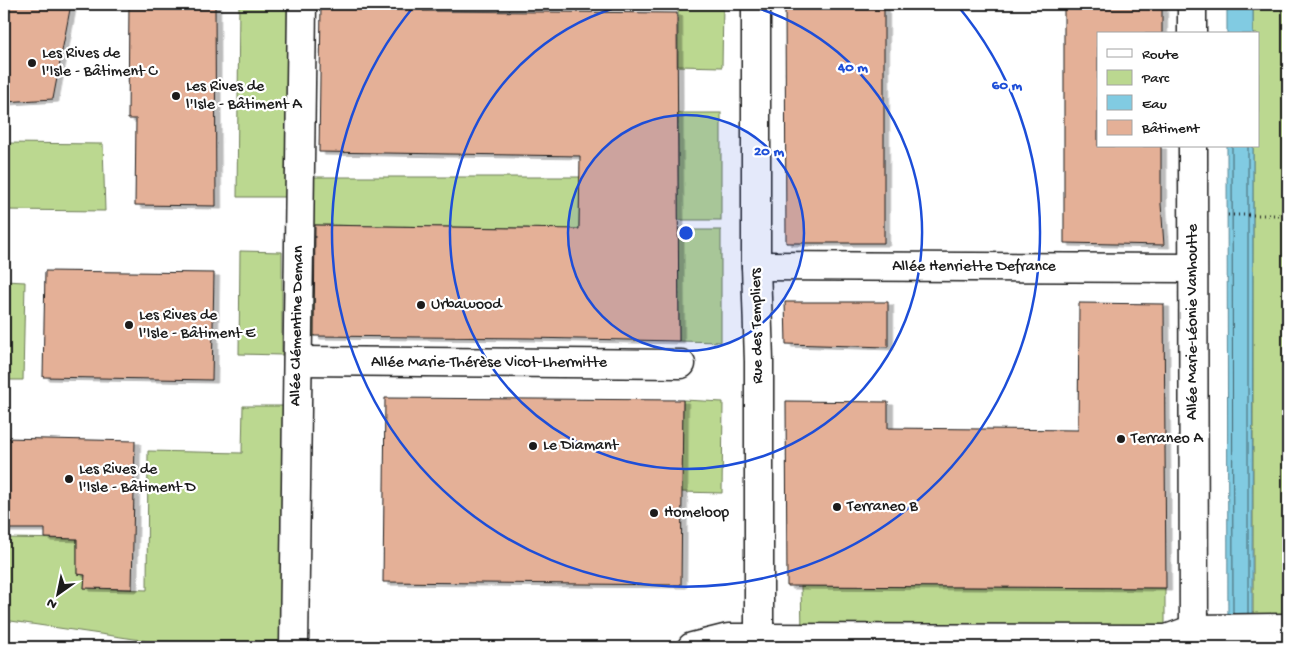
<svg xmlns="http://www.w3.org/2000/svg" width="1292" height="651" viewBox="0 0 1292 651" font-family="'Gochi Hand',sans-serif">
  <style>
    .green { fill: #bbd890; stroke: #6c7a56 }
    .water { fill: #81cbe2; stroke: #598593 }
    .lines { fill: none; stroke-linecap: round; stroke-linejoin: round }
    .shore { stroke: #44626b; stroke-width: 1 }
    .building { fill: #e4b097; stroke: #1c1c1c; filter: url(#shadow) }
    .pedestrian-casing { stroke: #1c1c1c; stroke-width: 31 }
    .minor-casing { stroke: #1c1c1c; stroke-width: 31 }
    .path { stroke: #1c1c1c; stroke-width: 3; stroke-dasharray: 1 4; stroke-linecap: butt }
    .pedestrian { stroke: #fff; stroke-width: 28 }
    .minor { stroke: #fff; stroke-width: 28 }
    .ring { fill: none; stroke: #1d4ed8; stroke-width: 2.5 }
    .poi-dot { fill: #1c1c1c; stroke: #fff; stroke-width: 2 }
    .labels { text-anchor: middle; dominant-baseline: central; stroke-width: 4.5; stroke-linejoin: round; paint-order: stroke }
    .poi-label { font-size: 16px; fill: #1c1c1c; stroke: #fff; text-anchor: start }
    .street-label { font-size: 16px; fill: #1c1c1c; stroke: #fff }
    .centre { fill: #1d4ed8; stroke: #fff; stroke-width: 2.5 }
    .ring-label { font-size: 15px; text-anchor: middle; font-weight: bold; fill: #1d4ed8; stroke: #fff; stroke-width: 4.5; stroke-linejoin: round; paint-order: stroke }
  </style>
  <defs>
    <filter id="shadow"><feDropShadow dx="5.5" dy="3" stdDeviation="0" flood-color="#0004"/></filter>
  </defs>
  <rect width="100%" height="100%" fill="#fff"/>
  <filter id="ink" filterUnits="userSpaceOnUse"><feTurbulence type="fractalNoise" baseFrequency=".02" numOctaves="2"/><feDisplacementMap in="SourceGraphic" scale="10" xChannelSelector="R" yChannelSelector="G"/><feConvolveMatrix kernelMatrix="1 2 1 2 8 2 1 2 1" color-interpolation-filters="sRGB"/></filter>
  <g filter="url(#ink)">
    <g class="green">
      <path d="M239,4H288L286,197H237Z"/>
      <path d="M678,4H723L722,67L678,66Z"/>
      <path d="M1253,4H1288V615H1253V146H1258V34H1253Z"/>
      <rect x="678" y="113" width="43" height="107"/>
      <path d="M4,143L103,144L105,211L4,210Z"/>
      <path d="M307,177H580L578,273L529,228L314,225V336L306,337Z"/>
      <path d="M678,230H721V342L679,341Z"/>
      <path d="M240,251L282,252V355L239,354Z"/>
      <path d="M4,281L25,282L23,380H4Z"/>
      <path d="M683,400L723,402L722,493L681,492Z"/>
      <path d="M243,406H284L282,642L148,641L4,620V538L77,539V574L85,575L84,588L147,590L148,451L242,453Z"/>
      <path d="M801,586L1165,588V632L802,631Z"/>
    </g>
    <g class="water">
      <rect x="1227" y="4" width="26" height="30"/>
      <path d="M1227,146H1253L1252,647H1228Z"/>
    </g>
    <g class="lines">
      <g class="shore">
        <path d="M1232,146L1233,614"/>
        <path d="M1248,613V146"/>
      </g>
    </g>
    <g class="building">
      <path d="M4,4H71L53,99L4,102Z"/>
      <path d="M129,4H215L216,206L135,205L136,119H128Z"/>
      <path d="M321,4H423V11L677,13L679,341L528,338L314,336L315,225L579,229L580,156L319,152Z"/>
      <path d="M785,4H884V243H786Z"/>
      <path d="M1064,4H1162V34H1098V146H1161V204L1164,245L1064,243Z"/>
      <path d="M45,271L214,273L212,380L43,377Z"/>
      <path d="M785,302H888V347L786,344Z"/>
      <path d="M1079,303L1164,304L1166,588L787,586L786,401L888,402V428L1078,430Z"/>
      <path d="M385,398L683,400L681,585L383,582Z"/>
      <path d="M4,438L135,441L132,589L84,588L85,575L77,574V539L45,538V529H4Z"/>
    </g>
    <g class="lines">
      <g class="pedestrian-casing">
        <g id="pedestrian">
          <path d="M1192,4V34"/>
          <path d="M1193,146L1194,647"/>
          <path d="M756,266L1192,268"/>
          <path d="M298,361L681,364"/>
          <path d="M294,647L302,4"/>
          <path d="M692,647L728,638L1167,639L1194,629L1288,628"/>
        </g>
      </g>
      <g class="minor-casing">
        <path id="minor" d="M756,4V266L759,362V647"/>
      </g>
      <path class="path" d="M1228,215H1288"/>
      <use href="#pedestrian" class="pedestrian"/>
      <use href="#minor" class="minor"/>
    </g>
  </g>
  <circle cx="686" cy="233" r="118" fill="#1d4ed8" fill-opacity=".12"/>
  <g class="ring">
    <circle cx="686" cy="233" r="118"/>
    <path d="M743 4A236 236 0 1 1 629 4"/>
    <path d="M957 5A354 354 0 1 1 415 5"/>
  </g>
  <g class="poi-dot">
    <circle cx="32" cy="63" r="5"/>
    <circle cx="176" cy="96" r="5"/>
    <circle cx="421" cy="305" r="5"/>
    <circle cx="129" cy="325" r="5"/>
    <circle cx="1121" cy="439" r="5"/>
    <circle cx="533" cy="446" r="5"/>
    <circle cx="69" cy="479" r="5"/>
    <circle cx="837" cy="507" r="5"/>
    <circle cx="654" cy="513" r="5"/>
  </g>
  <g class="labels">
    <g class="poi-label">
      <text x="42" y="54">Les Rives de<tspan x="42" dy="18">l'Isle - Bâtiment C</tspan></text>
      <text x="186" y="87">Les Rives de<tspan x="186" dy="18">l'Isle - Bâtiment A</tspan></text>
      <text x="431" y="305">Urbawood</text>
      <text x="139" y="316">Les Rives de<tspan x="139" dy="18">l'Isle - Bâtiment E</tspan></text>
      <text x="1131" y="439">Terraneo A</text>
      <text x="543" y="446">Le Diamant</text>
      <text x="79" y="470">Les Rives de<tspan x="79" dy="18">l'Isle - Bâtiment D</tspan></text>
      <text x="847" y="507">Terraneo B</text>
      <text x="664" y="513">Homeloop</text>
    </g>
    <g class="street-label">
      <text x="974" y="267">Allée Henriette Defrance</text>
      <text transform="translate(1193 322) rotate(-90)">Allée Marie-Léonie Vanhoutte</text>
      <text transform="translate(298 326) rotate(-89)">Allée Clémentine Deman</text>
      <text transform="translate(758 326) rotate(-91)">Rue des Templiers</text>
      <text x="489" y="363">Allée Marie-Thérèse Vicot-Lhermitte</text>
    </g>
  </g>
  <circle cx="686" cy="233" r="8" class="centre"/>
  <g class="ring-label">
    <text x="853" y="71">40 m</text>
    <text x="1007" y="89">60 m</text>
    <text x="769" y="155">20 m</text>
  </g>
  <rect width="1292" height="651" fill="none" stroke="#fff" stroke-width="20"/>
  <rect x="10" y="10" width="1272" height="631" fill="none" stroke="#1c1c1c" stroke-width="2" filter="url(#ink)"/>
  <rect x="1097" y="32" width="162" height="115" fill="#ffffff" stroke="#a4a4a4"/>
  <rect x="1107" y="49" width="25" height="8" fill="#ffffff" stroke="#a4a4a4"/>
  <text x="1142" y="58" font-size="15" fill="#1c1c1c">Route</text>
  <rect x="1107" y="70" width="25" height="15" fill="#bbd890" stroke="#a4a4a4"/>
  <text x="1142" y="82" font-size="15" fill="#1c1c1c">Parc</text>
  <rect x="1107" y="95" width="25" height="15" fill="#81cbe2" stroke="#a4a4a4"/>
  <text x="1142" y="108" font-size="15" fill="#1c1c1c">Eau</text>
  <rect x="1107" y="120" width="25" height="15" fill="#e4b097" stroke="#a4a4a4"/>
  <text x="1142" y="132" font-size="15" fill="#1c1c1c">Bâtiment</text>
  <g transform="translate(58 594) rotate(213)" stroke="#ffffff" stroke-width="4" paint-order="stroke">
  <path d="M0-4L9 19L0 12L-9 19Z" fill="#1c1c1c"/>
  <text y="-8" font-size="14" font-weight="bold" text-anchor="middle" fill="#1c1c1c">N</text>
  </g>
</svg>
